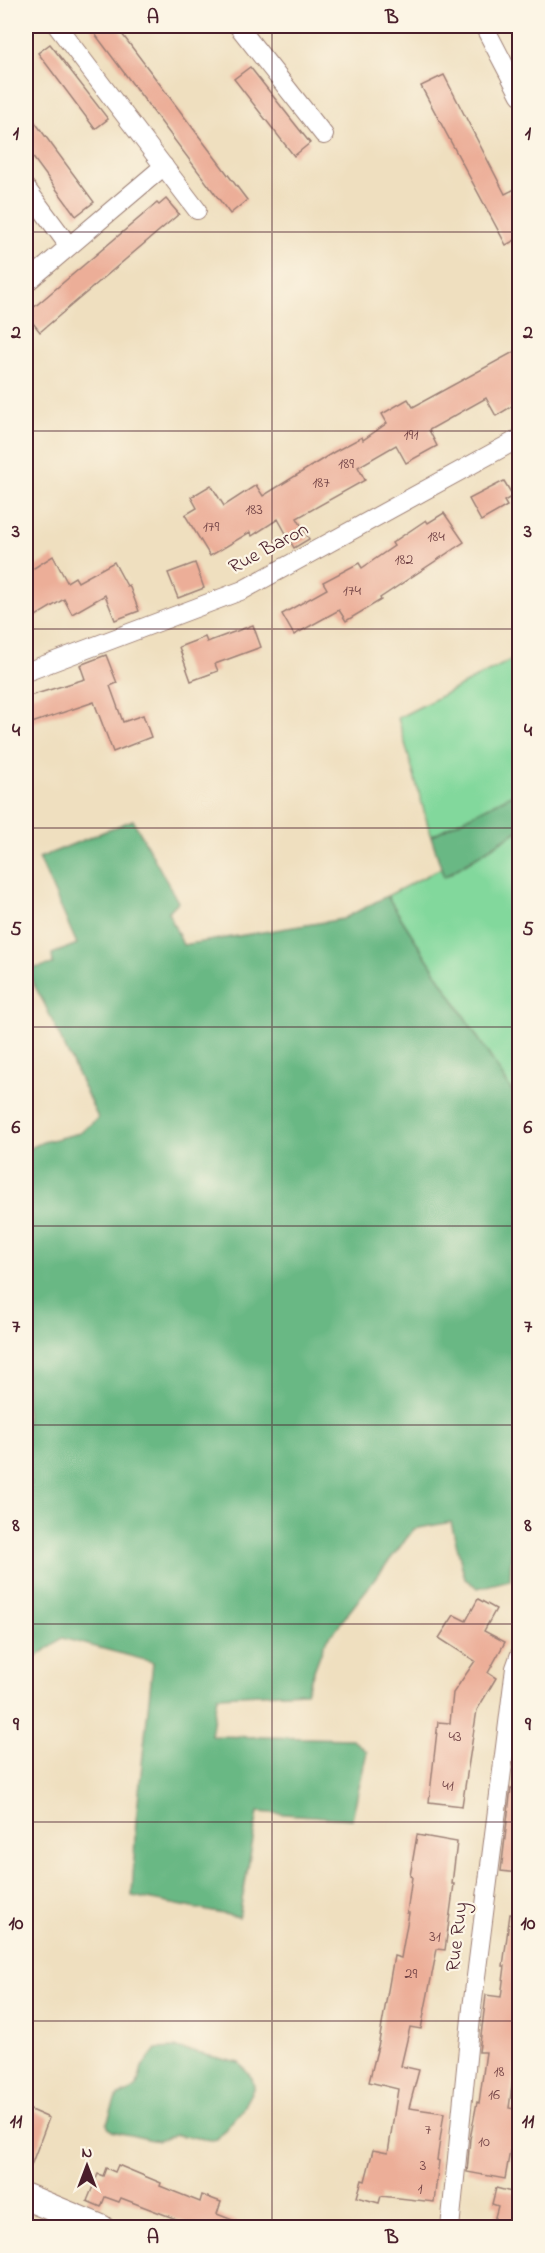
<svg xmlns="http://www.w3.org/2000/svg" width="545" height="2253" viewBox="0 0 545 2253" font-family="'Indie Flower',sans-serif">
  <style>
    .green { fill: #82d89c; stroke: #667c64; stroke-width: 1.5 }
    .forest { fill: #69b884; stroke: #5a6c58; stroke-width: 1.5 }
    .building { fill: #ecae98 }
    .lines { fill: none; stroke-linecap: round; stroke-linejoin: round }
    .street-casing { stroke: #9c7f75; stroke-width: 20 }
    .secondary-casing { stroke: #9c7f75; stroke-width: 28 }
    .street { stroke: #fff; stroke-width: 18 }
    .secondary { stroke: #fff; stroke-width: 26 }
    .grid { fill: none; stroke: #4a1f2b; stroke-width: 1.5; stroke-opacity: 0.55 }
    .labels { text-anchor: middle; dominant-baseline: central; stroke-width: 4.5; stroke-linejoin: round; paint-order: stroke }
    .number-label { font-size: 16px; fill: #724346 }
    .street-label { font-size: 20px; fill: #4a1f2b; stroke: #fcf5e5 }
    .neatline { fill: none; stroke: #4a1f2b; stroke-width: 2 }
    .grid-label { font-size: 20px; text-anchor: middle; font-weight: bold; fill: #4a1f2b }
  </style>
  <rect width="100%" height="100%" fill="#fcf5e5"/>
  <filter id="ink" filterUnits="userSpaceOnUse"><feTurbulence type="fractalNoise" baseFrequency=".0167" numOctaves="2"/><feDisplacementMap in="SourceGraphic" scale="12" xChannelSelector="R" yChannelSelector="G"/><feConvolveMatrix kernelMatrix="1 2 1 2 8 2 1 2 1" color-interpolation-filters="sRGB"/></filter>
  <filter id="wash" filterUnits="userSpaceOnUse"><feTurbulence type="fractalNoise" baseFrequency=".008" numOctaves="4" result="noise"/><feDisplacementMap in="SourceGraphic" scale="24" xChannelSelector="R" yChannelSelector="G"/><feGaussianBlur stdDeviation="1.35" result="paint"/><feColorMatrix in="noise" values="0 0 0 0 0 0 0 0 0 0 0 0 0 0 0 0 0 1.4 0 .05"/><feComposite in="paint" operator="in"/></filter>
  <g filter="url(#wash)">
    <rect width="100%" height="100%" fill="#efdfbf"/>
    <g class="green">
      <path d="M519,656V791L431,836L398,718Z"/>
      <path d="M519,830V1102L387,896L441,868L444,877Z"/>
    </g>
    <g class="forest">
      <path d="M519,791V830L444,877L431,836Z"/>
      <path d="M133,820L178,902L168,912L183,945L343,919L387,896L519,1102L520,1516L511,1554L510,1580L478,1588L465,1579L451,1522L414,1529L324,1644L306,1692L217,1696L211,1736L352,1739L367,1752L352,1819L258,1812L239,1917L132,1896L136,1820L153,1662L62,1638L26,1665V1150L43,1142L80,1133L98,1118L45,1005L26,970L53,964L52,954L77,944L39,858Z"/>
      <path d="M176,2048L239,2063L252,2078L254,2087L241,2111L217,2139L212,2140L176,2135L157,2141L112,2131L108,2127L107,2123L115,2100L119,2095L132,2090L137,2086L142,2067L156,2049Z"/>
    </g>
    <g id="blocks">
      <g class="building">
        <path d="M89,26H116L247,200L230,214Z"/>
        <path d="M50,44L108,119L95,129L38,53Z"/>
        <path d="M250,67L310,143L294,156L234,79Z"/>
        <path d="M444,75L505,194L519,187V238L506,245L421,86Z"/>
        <path d="M26,110L94,202L76,216L26,148Z"/>
        <path d="M166,199L179,214L40,332L26,314L157,203L159,205Z"/>
        <path d="M519,349V402L496,416L486,398L429,430L437,446L406,463L396,445L358,467L365,480L297,518L309,539L294,548L278,519L252,536L250,532L210,556L185,515L197,508L191,497L211,485L224,506L256,485L263,496L334,452L362,437L363,440L387,423L382,414L408,399L413,407Z"/>
        <path d="M504,481L513,496L504,501L507,506L481,521L469,499Z"/>
        <path d="M444,513L464,542L380,598L381,600L346,621L339,610L294,635L282,614L327,589L323,582L359,563L362,568L394,546L392,543L426,520L428,523Z"/>
        <path d="M53,556L67,582L75,577L78,582L114,562L127,586L129,585L139,611L115,620L105,595L72,614L64,599L26,622V573Z"/>
        <path d="M195,563L204,588L178,598L168,573Z"/>
        <path d="M253,625L261,647L215,664L218,671L191,681L179,647L205,637L207,642Z"/>
        <path d="M106,655L117,683L110,686L123,722L143,715L151,737L113,752L94,702L26,725V697L85,679L80,665Z"/>
        <path d="M478,1599L496,1609L484,1631L505,1642L488,1673L496,1678L477,1710L462,1806L429,1802L438,1722L450,1723L453,1693L475,1661L439,1638L454,1615L466,1621Z"/>
        <path d="M511,1788L519,1789V1873L501,1871Z"/>
        <path d="M417,1835L457,1842L452,1884H454L445,1950L437,1949L421,2029L410,2027L401,2066L419,2070L409,2108L444,2113L437,2160L439,2161L434,2202L381,2196L379,2203L357,2197L362,2180L365,2181L373,2150L388,2153L398,2089L369,2082L379,2042L394,1956L401,1958L409,1913H407L412,1877L410,1876Z"/>
        <path d="M510,1914L519,1915V2065L515,2064L509,2108L519,2110V2122L513,2152L510,2151L505,2179L467,2172L470,2139L477,2102L479,2103L486,2052H479L486,1995L501,1997L505,1966H503Z"/>
        <path d="M26,2108L49,2118L27,2176H26Z"/>
        <path d="M118,2165L161,2183L160,2186L200,2202L202,2195L221,2202L217,2214L248,2226V2228H188L189,2224L121,2198L119,2202L105,2197L101,2207L87,2201L98,2174L103,2176L106,2168L115,2172Z"/>
        <path d="M496,2188L519,2194V2228H492L498,2206L492,2204Z"/>
      </g>
    </g>
  </g>
  <g filter="url(#ink)">
    <use href="#blocks" fill-opacity="0" stroke="#9c7f75" stroke-width="1.5"/>
    <g class="lines">
      <g class="street-casing">
        <g id="street">
          <path d="M57,26L197,210"/>
          <path d="M238,26L324,135"/>
          <path d="M484,26L520,95"/>
          <path d="M26,188L69,246"/>
          <path d="M26,283L164,166"/>
          <path d="M26,672L243,590L520,438"/>
          <path d="M450,2228L472,2008L515,1668L520,1654"/>
        </g>
      </g>
      <g class="secondary-casing">
        <path id="secondary" d="M26,2197L101,2228"/>
      </g>
      <use href="#street" class="street"/>
      <use href="#secondary" class="secondary"/>
    </g>
  </g>
  <path class="grid" d="M272,26V2228M26,232H520M26,431H520M26,629H520M26,828H520M26,1027H520M26,1226H520M26,1425H520M26,1624H520M26,1822H520M26,2021H520"/>
  <g class="labels">
    <g class="number-label">
      <text x="411" y="435">191</text>
      <text x="346" y="464">189</text>
      <text x="321" y="483">187</text>
      <text x="254" y="510">183</text>
      <text x="211" y="527">179</text>
      <text x="436" y="537">184</text>
      <text x="404" y="560">182</text>
      <text x="352" y="591">174</text>
      <text x="455" y="1737">43</text>
      <text x="448" y="1786">41</text>
      <text x="435" y="1937">31</text>
      <text x="411" y="1974">29</text>
      <text x="499" y="2072">18</text>
      <text x="494" y="2095">16</text>
      <text x="428" y="2130">7</text>
      <text x="484" y="2142">10</text>
      <text x="423" y="2166">3</text>
      <text x="420" y="2189">1</text>
    </g>
    <g class="street-label">
      <text transform="translate(269 549) rotate(-28)">Rue Baron</text>
      <text transform="translate(458 1937) rotate(-83)">Rue Ruy</text>
    </g>
  </g>
  <rect width="545" height="2253" fill="none" stroke="#fcf5e5" stroke-width="66"/>
  <g transform="translate(87 2166)" stroke="#fcf5e5" stroke-width="4.5" paint-order="stroke">
  <path d="M0-4.5L10 22L0 15L-10 22Z" fill="#4a1f2b"/>
  <text y="-9" font-size="16" font-weight="bold" text-anchor="middle" fill="#4a1f2b">N</text>
  </g>
  <rect x="33" y="33" width="479" height="2187" class="neatline"/>
  <g class="grid-label">
    <text x="153" y="23">A</text>
    <text x="392" y="23">B</text>
    <text x="16" y="139">1</text>
    <text x="528" y="139">1</text>
    <text x="16" y="338">2</text>
    <text x="528" y="338">2</text>
    <text x="16" y="537">3</text>
    <text x="528" y="537">3</text>
    <text x="16" y="736">4</text>
    <text x="528" y="736">4</text>
    <text x="16" y="935">5</text>
    <text x="528" y="935">5</text>
    <text x="16" y="1133">6</text>
    <text x="528" y="1133">6</text>
    <text x="16" y="1332">7</text>
    <text x="528" y="1332">7</text>
    <text x="16" y="1531">8</text>
    <text x="528" y="1531">8</text>
    <text x="16" y="1730">9</text>
    <text x="528" y="1730">9</text>
    <text x="16" y="1929">10</text>
    <text x="528" y="1929">10</text>
    <text x="16" y="2127">11</text>
    <text x="528" y="2127">11</text>
    <text x="153" y="2243">A</text>
    <text x="392" y="2243">B</text>
  </g>
</svg>
